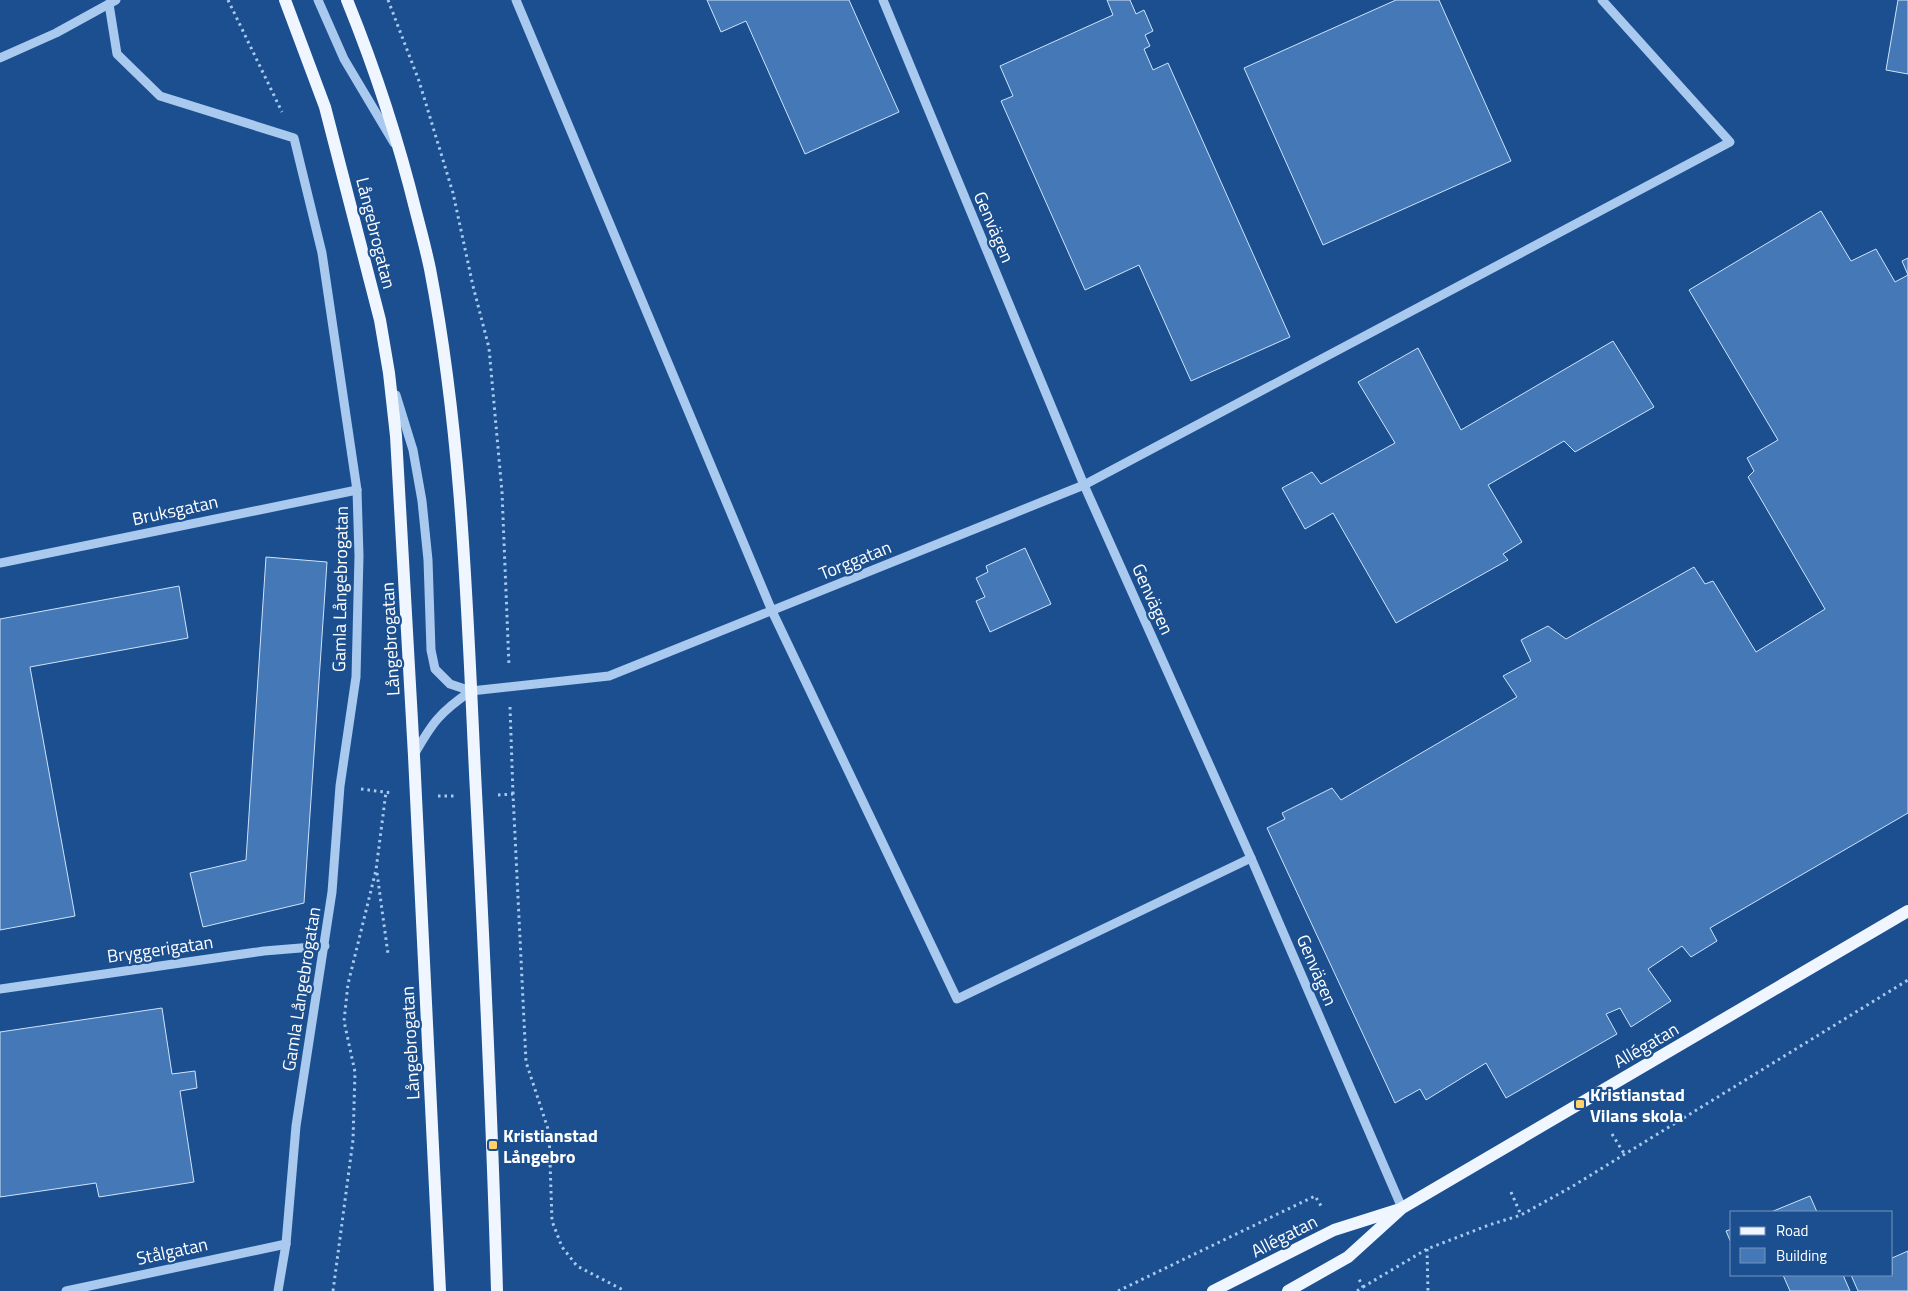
<svg xmlns="http://www.w3.org/2000/svg" width="1908" height="1291" viewBox="0 0 1908 1291" font-family="'Titillium Web',sans-serif">
  <style>
    .building { fill: #4478b7; stroke: #cfe3fa }
    .lines { fill: none; stroke-linecap: round; stroke-linejoin: round }
    .path { stroke: #a9c9ee; stroke-width: 3; stroke-dasharray: 2.5 4; stroke-linecap: butt }
    .minor { stroke: #a9c9ee; stroke-width: 9 }
    .major { stroke: #f0f6ff; stroke-width: 12 }
    .poi-dot { fill: #ffd166; stroke: #1b4f8f; stroke-width: 2 }
    .labels { text-anchor: middle; dominant-baseline: central; stroke-width: 4.5; stroke-linejoin: round; paint-order: stroke }
    .street-label { font-size: 18px; fill: #fff; stroke: #1b4f8f }
    .poi-label { font-size: 18px; font-weight: bold; fill: #fff; stroke: #1b4f8f; text-anchor: start }
  </style>
  <rect width="100%" height="100%" fill="#1b4f8f"/>
  <g class="building">
    <path d="M707,0H849L899,112L805,154L746,21L721,32Z"/>
    <path d="M1107,0H1130L1136,14L1144,10L1153,31L1145,35L1150,46L1144,49L1153,70L1168,63L1290,337L1191,381L1139,265L1085,290L1001,101L1013,96L1000,66L1113,15Z"/>
    <path d="M1396,0H1439L1511,161L1323,245L1244,68Z"/>
    <path d="M1898,0H1908V74L1886,70Z"/>
    <path d="M1821,211L1851,261L1876,249L1895,282L1908,275L1902,261L1908,258V813L1710,928L1717,941L1691,957L1682,946L1648,969L1671,1001L1631,1027L1620,1008L1606,1014L1617,1034L1506,1098L1486,1063L1426,1100L1420,1089L1395,1103L1267,828L1285,819L1282,813L1332,788L1341,800L1517,697L1503,676L1531,661L1521,640L1548,626L1566,639L1694,567L1705,584L1713,581L1756,652L1825,609L1748,477L1754,471L1747,458L1778,440L1689,290Z"/>
    <path d="M1613,341L1654,407L1575,452L1564,441L1488,485L1522,542L1503,554L1508,560L1396,623L1333,513L1305,529L1282,488L1312,472L1321,484L1395,443L1358,382L1418,348L1461,430Z"/>
    <path d="M1025,548L1051,604L990,632L976,601L985,597L976,578L988,572L986,566Z"/>
    <path d="M266,557L327,562L304,903L203,927L190,873L246,860Z"/>
    <path d="M179,586L188,638L30,667L75,916L0,930V619Z"/>
    <path d="M162,1008L172,1074L195,1071L197,1088L180,1091L194,1182L99,1197L96,1183L0,1197V1032Z"/>
    <path d="M1810,1196L1817,1212H1771Z"/>
    <path d="M1732,1229V1245L1726,1231Z"/>
    <path d="M1908,1251V1291H1858L1851,1275H1892V1258Z"/>
    <path d="M1783,1275H1843L1850,1291H1790Z"/>
  </g>
  <g class="lines">
    <g class="path">
      <path d="M228,0L282,112"/>
      <path d="M388,0L419,81L453,193L473,286L489,348L502,492L509,666"/>
      <path d="M510,707L513,794"/>
      <path d="M361,789L392,793"/>
      <path d="M498,795L513,794L526,1062L549,1132L552,1221L562,1247L577,1266L625,1291"/>
      <path d="M438,796H454"/>
      <path d="M377,873L388,954"/>
      <path d="M1612,1134L1625,1155"/>
      <path d="M1511,1192L1521,1215"/>
      <path d="M1427,1249L1428,1291"/>
      <path d="M1363,1287L1427,1249L1489,1225L1521,1215L1573,1186L1908,980"/>
      <path d="M333,1291L353,1140L355,1072L344,1021L348,984L376,870L386,792"/>
      <path d="M1118,1291L1315,1196L1323,1209"/>
      <path d="M1357,1291L1363,1287L1358,1277"/>
    </g>
    <g class="minor">
      <path d="M318,0L344,59L394,143"/>
      <path d="M516,0L772,611L957,999L1251,858"/>
      <path d="M883,0L1084,485L1251,858L1402,1208"/>
      <path d="M109,4L117,54L160,96L294,138L322,253L357,490L359,556L356,677L340,786L332,892L296,1126L286,1244L278,1291"/>
      <path d="M0,58L56,33L116,0"/>
      <path d="M396,395L413,450L422,501L428,560L431,650L435,669L450,684L471,691C440,712 432,723 414,755"/>
      <path d="M0,563L357,490"/>
      <path d="M471,691L609,676L1084,485L1730,142L1602,0"/>
      <path d="M0,989L264,951L325,946"/>
      <path d="M66,1291L286,1244"/>
    </g>
    <g class="major">
      <path d="M285,0L325,107L380,320L389,373L396,436L414,756L440,1291"/>
      <path d="M347,0C375,69 398,139 416,212C421,231 426,250 430,269C462,435 467,605 475,773C484,945 492,1118 497,1291"/>
      <path d="M1213,1291L1334,1230L1397,1210"/>
      <path d="M1288,1291L1348,1257L1402,1208L1908,911"/>
    </g>
  </g>
  <g class="poi-dot">
    <rect x="1575" y="1099" width="10" height="10" rx="2.5"/>
    <rect x="488" y="1140" width="10" height="10" rx="2.5"/>
  </g>
  <g class="labels">
    <g class="street-label">
      <text transform="translate(994 227) rotate(67)">Genvägen</text>
      <text transform="translate(376 233) rotate(76)">Långebrogatan</text>
      <text transform="translate(175 510) rotate(-12)">Bruksgatan</text>
      <text transform="translate(855 560) rotate(-22)">Torggatan</text>
      <text transform="translate(340 589) rotate(-89)">Gamla Långebrogatan</text>
      <text transform="translate(1153 599) rotate(66)">Genvägen</text>
      <text transform="translate(390 639) rotate(-93)">Långebrogatan</text>
      <text transform="translate(160 949) rotate(-8)">Bryggerigatan</text>
      <text transform="translate(1317 970) rotate(67)">Genvägen</text>
      <text transform="translate(301 989) rotate(-81)">Gamla Långebrogatan</text>
      <text transform="translate(410 1043) rotate(-93)">Långebrogatan</text>
      <text transform="translate(1646 1045) rotate(-30)">Allégatan</text>
      <text transform="translate(1284 1236) rotate(-27)">Allégatan</text>
      <text transform="translate(172 1251) rotate(-12)">Stålgatan</text>
    </g>
    <g class="poi-label">
      <text x="1590" y="1094">Kristianstad<tspan x="1590" dy="21">Vilans skola</tspan></text>
      <text x="503" y="1135">Kristianstad<tspan x="503" dy="21">Långebro</tspan></text>
    </g>
  </g>
  <rect x="1730" y="1211" width="162" height="65" fill="#1b4f8f" stroke="#7695bc"/>
  <rect x="1740" y="1227" width="25" height="8" fill="#f0f6ff" stroke="#7695bc"/>
  <text x="1776" y="1236" font-size="15" fill="#ffffff">Road</text>
  <rect x="1740" y="1248" width="25" height="15" fill="#4478b7" stroke="#7695bc"/>
  <text x="1776" y="1261" font-size="15" fill="#ffffff">Building</text>
</svg>
